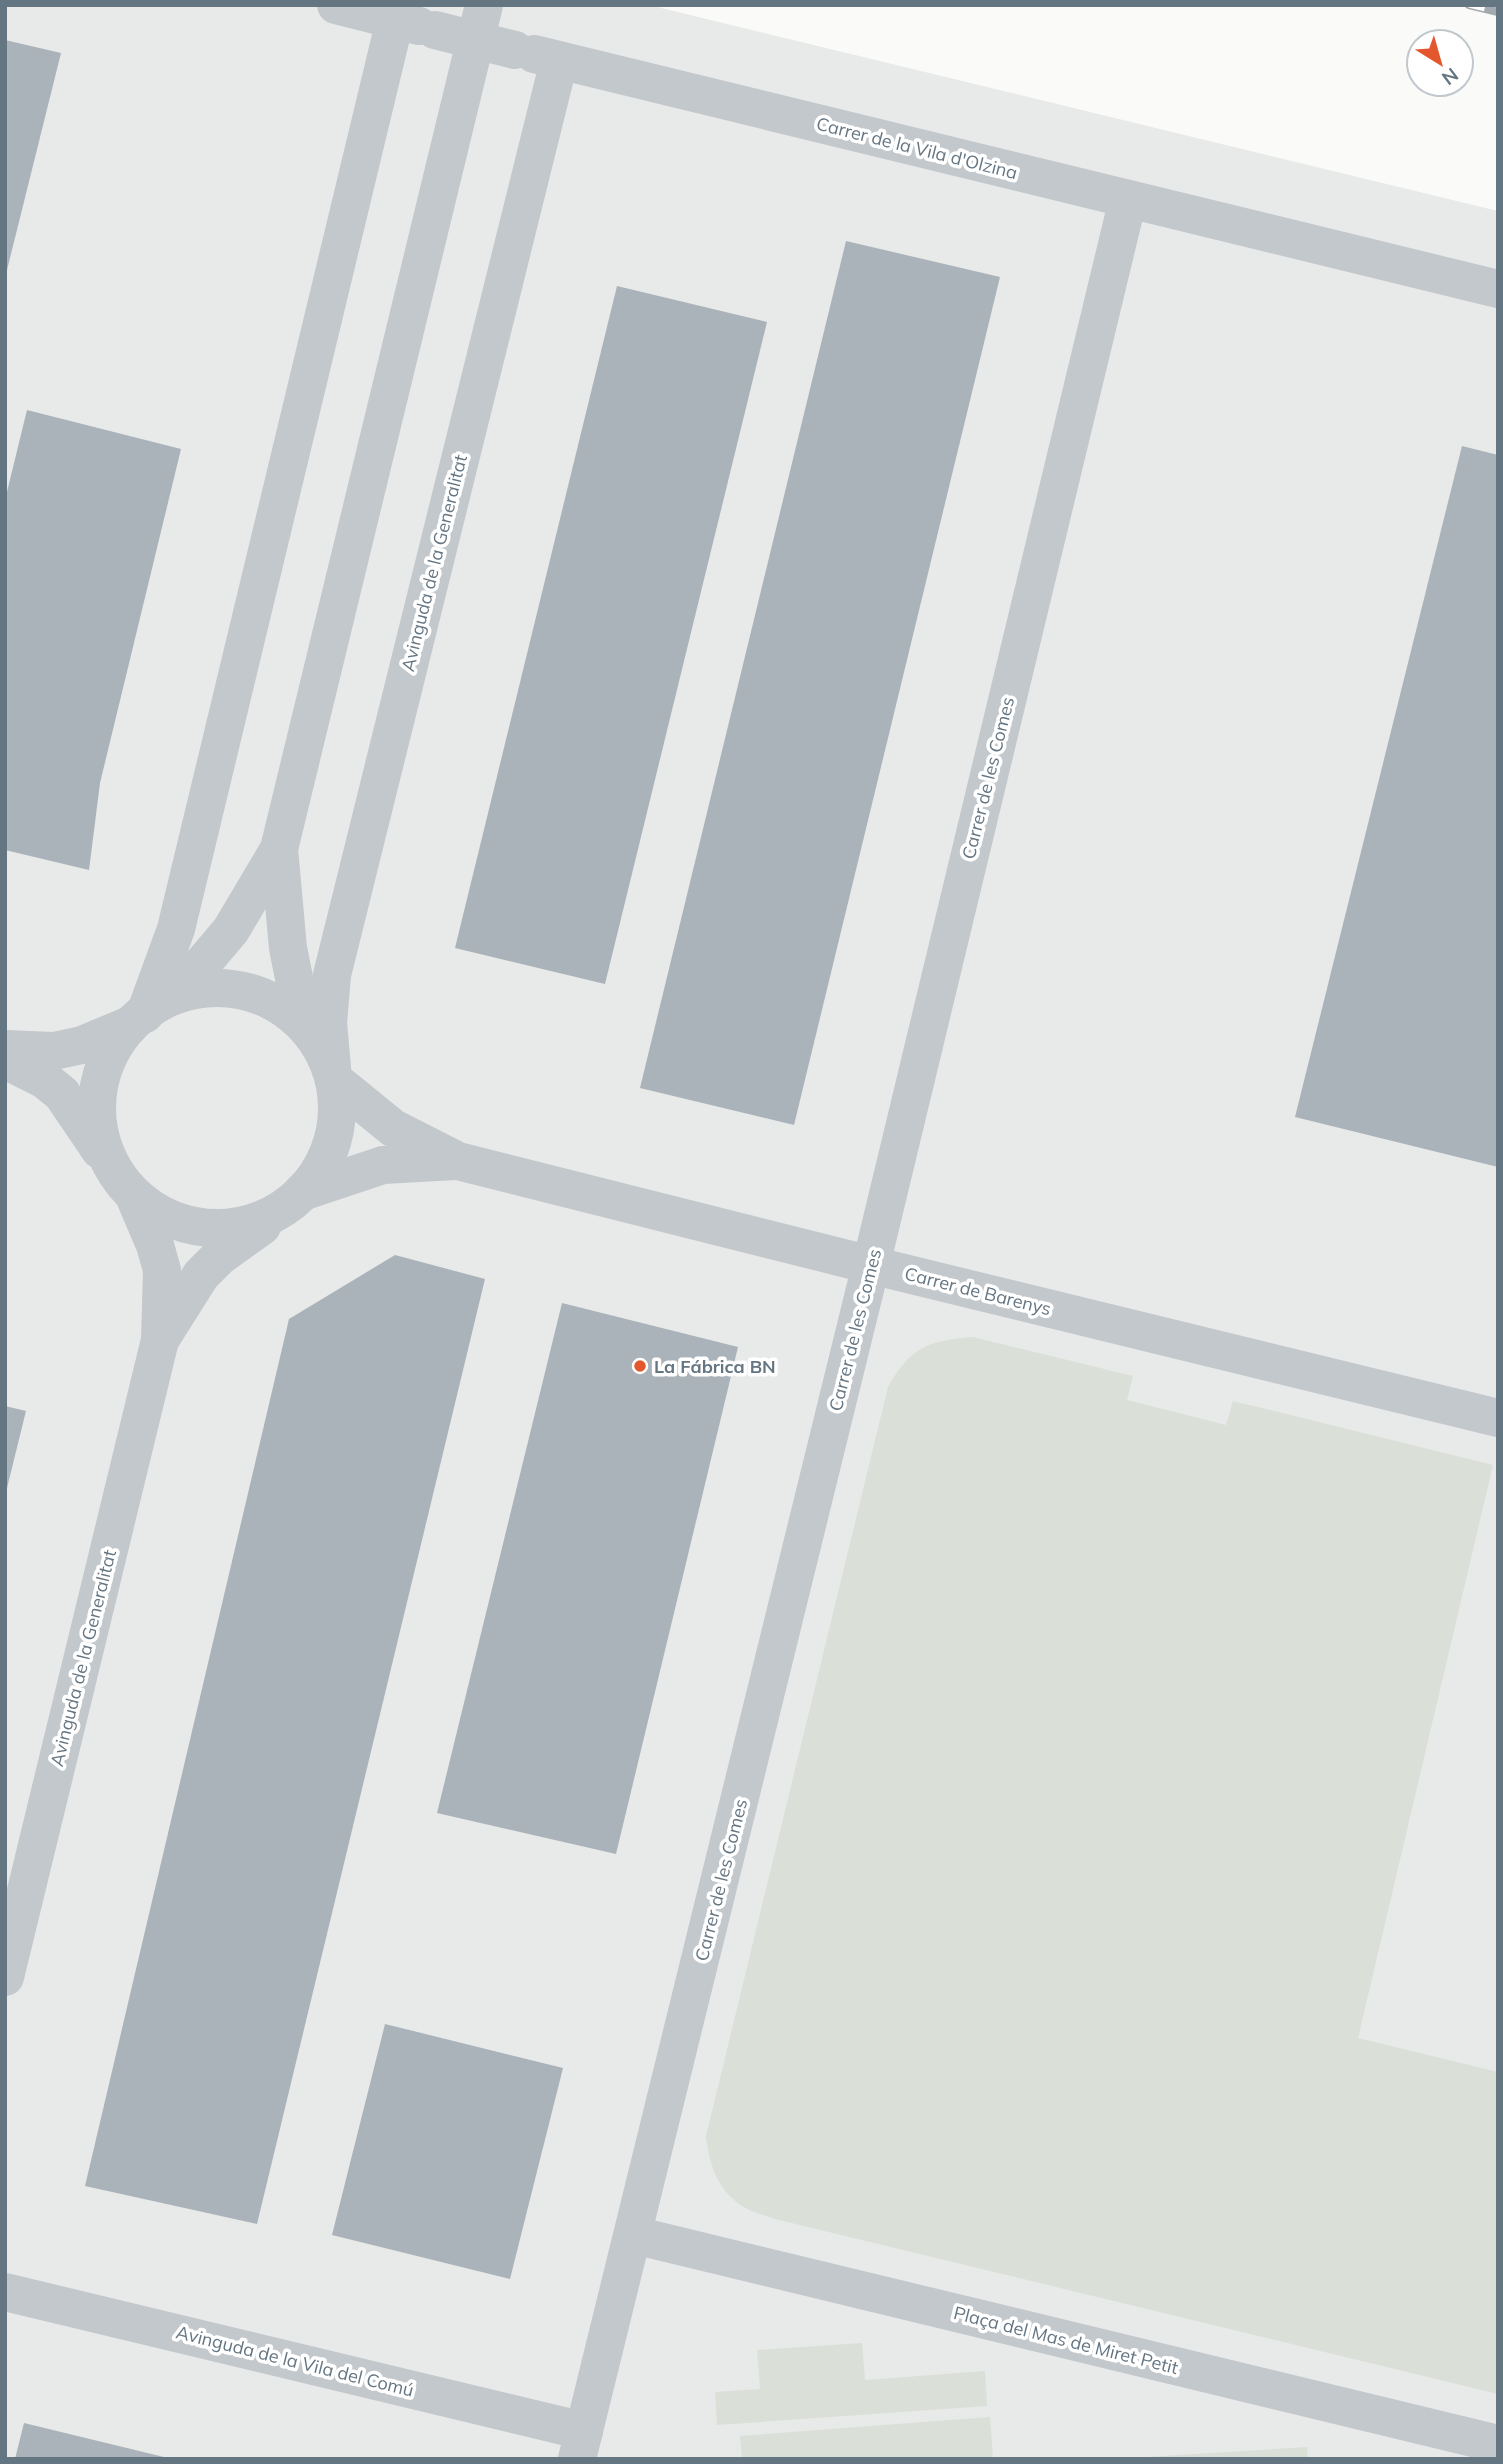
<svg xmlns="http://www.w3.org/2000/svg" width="1503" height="2464" viewBox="0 0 1503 2464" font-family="Mulish,sans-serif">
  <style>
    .built { fill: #e8e9e9 }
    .green { fill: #dadfd7 }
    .building { fill: #aab3b9 }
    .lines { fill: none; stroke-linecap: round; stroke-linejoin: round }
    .minor { stroke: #c3c8cc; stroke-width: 38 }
    .rail-casing { stroke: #a2aab0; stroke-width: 8 }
    .rail { stroke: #fff; stroke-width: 5; stroke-dasharray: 16; stroke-linecap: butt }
    .minor-bridge { stroke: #c3c8cc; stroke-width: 38 }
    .poi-dot { fill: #e4572e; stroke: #fff; stroke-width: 2.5 }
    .labels { text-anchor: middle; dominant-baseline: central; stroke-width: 7; stroke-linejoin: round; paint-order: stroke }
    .street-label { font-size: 18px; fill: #657683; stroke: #fff }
    .poi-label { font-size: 18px; font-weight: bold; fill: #657683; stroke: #fff; text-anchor: start }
  </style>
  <rect width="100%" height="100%" fill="#fafaf8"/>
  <path class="built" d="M5,5H649L1498,211V2459H5Z"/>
  <g class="green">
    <path d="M973,1337L1133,1376L1127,1400L1226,1425L1233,1401L1493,1465L1358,2038L1498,2072V2394L775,2219C765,2215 753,2213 744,2207C718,2192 709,2164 706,2136L888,1387C911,1346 929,1341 973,1337Z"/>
    <path d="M862,2343L865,2380L985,2371L987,2406L717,2425L715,2392L760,2389L757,2350Z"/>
    <path d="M990,2417L993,2459H742L740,2436Z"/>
    <path d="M1307,2447L1308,2459H1114Z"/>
  </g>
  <g class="building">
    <path d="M5,40L61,53L6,274H5Z"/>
    <path d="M846,241L1000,277L794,1125L640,1088Z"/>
    <path d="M617,286L767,322L605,984L455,948Z"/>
    <path d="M27,410L181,449L100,783L89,870L5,850V500Z"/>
    <path d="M1462,446L1498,455V1167L1295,1117Z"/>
    <path d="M395,1255L485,1279L257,2224L85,2186L289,1319Z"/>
    <path d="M562,1303L738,1347L616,1854L437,1813Z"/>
    <path d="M5,1406L26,1411L6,1492H5Z"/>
    <path d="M385,2024L563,2068L510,2279L332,2235Z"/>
    <path d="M24,2423L168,2458V2459H15Z"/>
  </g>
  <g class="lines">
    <g class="minor">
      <path d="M336,5L419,26"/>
      <path d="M534,54L1498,289"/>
      <path d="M279,849L288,948L297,993L309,1029"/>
      <circle cx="217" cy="1108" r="120"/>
      <path d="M162,1001L198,969L231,930L279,849L484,5"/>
      <path d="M145,1014L176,929L395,20"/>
      <path d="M5,1049L54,1051L82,1045L130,1025"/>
      <path d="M5,1060L45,1080L62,1094L100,1150"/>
      <path d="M332,1068L328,1023L332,975L559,61"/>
      <path d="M334,1080L393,1128L458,1161L871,1265L1498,1418"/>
      <path d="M302,1192L383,1165L456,1161"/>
      <path d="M160,1340L201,1275L219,1257L262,1226"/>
      <path d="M5,1977L160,1340L162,1270L155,1245L135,1198"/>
      <path d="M634,2235L1498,2444"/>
      <path d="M5,2292L584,2431"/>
      <path d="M577,2459L871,1265L1128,199"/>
    </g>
    <g class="rail-casing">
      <path id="rail" d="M1469,5L1498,12"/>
    </g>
    <use href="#rail" class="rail"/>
    <path class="minor-bridge" d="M435,30L515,50"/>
  </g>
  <circle class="poi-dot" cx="640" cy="1366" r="7"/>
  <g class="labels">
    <g class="street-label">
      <text transform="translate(917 148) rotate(14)">Carrer de la Vila d'Olzina</text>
      <text transform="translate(434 563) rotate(-76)">Avinguda de la Generalitat</text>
      <text transform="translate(988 778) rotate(-76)">Carrer de les Comes</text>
      <text transform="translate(978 1291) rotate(14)">Carrer de Barenys</text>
      <text transform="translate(855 1330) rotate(-76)">Carrer de les Comes</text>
      <text transform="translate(83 1658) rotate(-76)">Avinguda de la Generalitat</text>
      <text transform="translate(721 1880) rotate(-76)">Carrer de les Comes</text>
      <text transform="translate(1066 2340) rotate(14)">Plaça del Mas de Miret Petit</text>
      <text transform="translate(295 2361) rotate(14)">Avinguda de la Vila del Comú</text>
    </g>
    <g class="poi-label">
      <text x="654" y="1366">La Fábrica BN</text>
    </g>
  </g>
  <rect width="1503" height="2464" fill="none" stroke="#657683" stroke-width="14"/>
  <g transform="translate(1440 63) rotate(143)"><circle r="33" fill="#ffffff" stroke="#c1c8cd" stroke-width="2"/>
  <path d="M0-5L12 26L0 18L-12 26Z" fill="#e4572e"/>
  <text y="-10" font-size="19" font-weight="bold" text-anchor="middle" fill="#657683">N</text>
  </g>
</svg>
